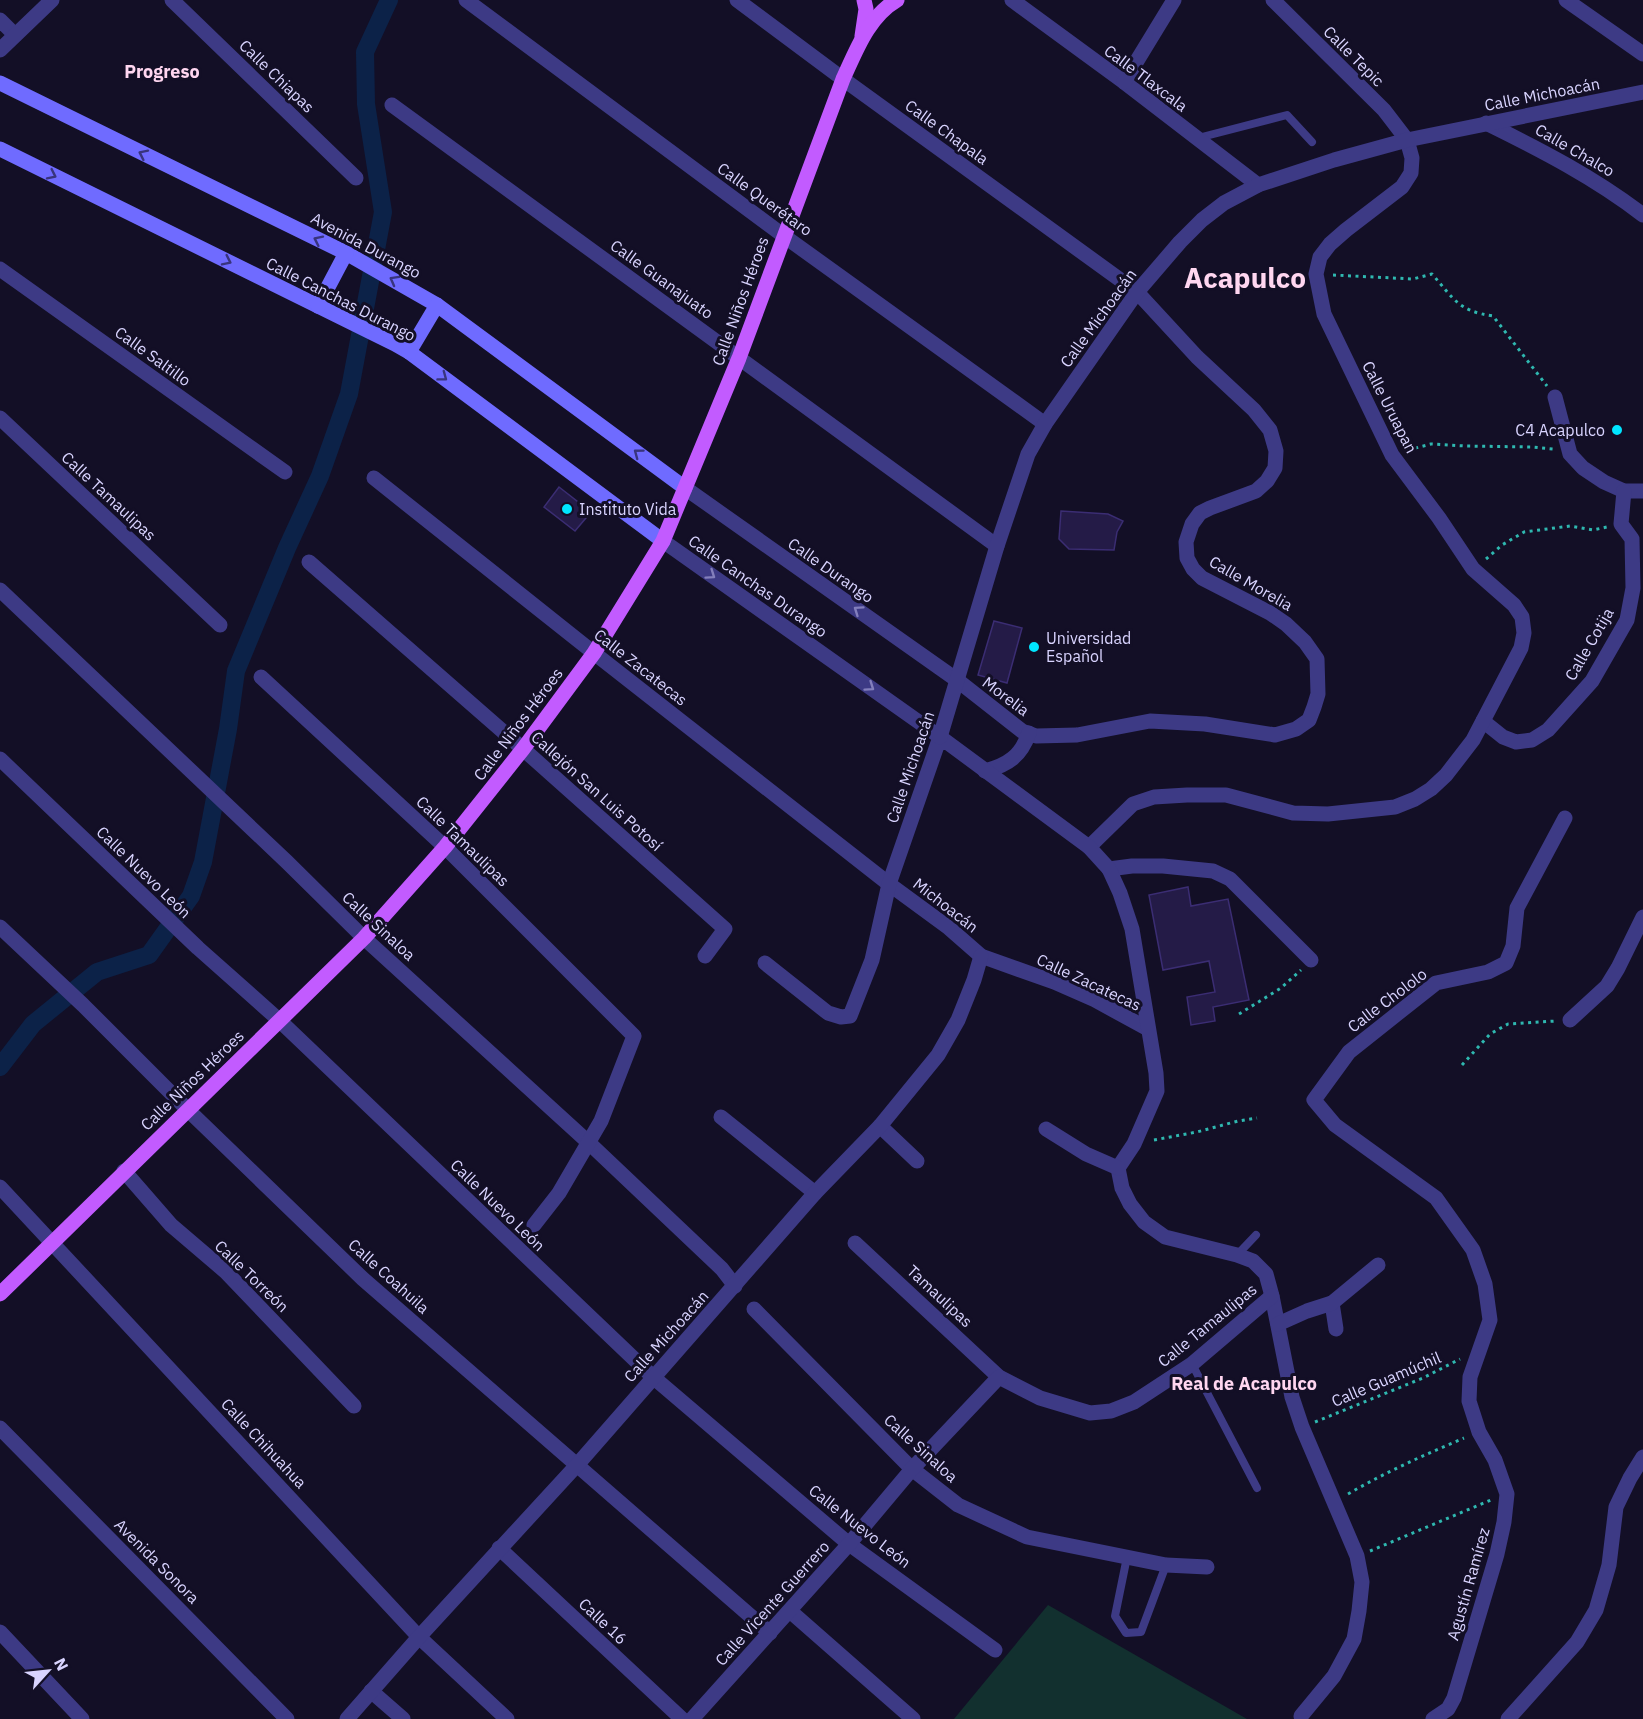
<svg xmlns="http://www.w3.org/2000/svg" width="1643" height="1719" viewBox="0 0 1643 1719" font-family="'IBM Plex Sans',sans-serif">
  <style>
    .green { fill: #12302f }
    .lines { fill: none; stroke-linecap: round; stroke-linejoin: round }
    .canal { stroke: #0c2248; stroke-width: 18 }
    .building { fill: #241b47; stroke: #3b2d73; stroke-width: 1.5 }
    .path { stroke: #2fb8b0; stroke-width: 3; stroke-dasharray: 3 4.5; stroke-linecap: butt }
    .service { stroke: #3d3a85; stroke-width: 8 }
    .minor { stroke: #3d3a85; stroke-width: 15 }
    .tertiary { stroke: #3d3a85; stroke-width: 15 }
    .secondary { stroke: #6f6bff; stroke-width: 15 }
    .primary { stroke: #c25bff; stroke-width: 15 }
    .oneway { stroke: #38347d }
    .oneway2 { stroke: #837fbc }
    .poi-dot { fill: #00e5ff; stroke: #130f26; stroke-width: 2 }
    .labels { text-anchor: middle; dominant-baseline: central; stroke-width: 6; stroke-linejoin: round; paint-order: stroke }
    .street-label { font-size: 16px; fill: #d9d4ff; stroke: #130f26 }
    .poi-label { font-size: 16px; fill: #d9d4ff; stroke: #130f26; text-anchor: start }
    .neighbourhood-label { font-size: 18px; font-weight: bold; fill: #ffd6f0; stroke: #130f26 }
    .town-label { font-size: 28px; font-weight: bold; fill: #ffd6f0; stroke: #130f26 }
  </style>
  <rect width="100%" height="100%" fill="#130f26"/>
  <path class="green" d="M1048,1605L1247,1719H954Z"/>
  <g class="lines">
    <path class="canal" d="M0,1067L33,1024L97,972L149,955L191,896L203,862L228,729L236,671L287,548L320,476L349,394L383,212L366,104L365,52L389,0"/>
  </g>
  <g class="building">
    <path d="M559,487L591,512L575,531L544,507Z"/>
    <path d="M1061,511L1108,514L1123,521L1117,532L1114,550L1069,549L1059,539Z"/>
    <path d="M994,621L1022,628L1007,683L978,675Z"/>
    <path d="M1188,887L1191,906L1228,899L1249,1000L1213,1007L1215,1021L1191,1025L1187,997L1215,992L1209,961L1163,970L1149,895Z"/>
  </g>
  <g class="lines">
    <g class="path">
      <path d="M1333,275L1413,279L1432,274C1454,299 1458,311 1493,316L1547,386"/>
      <path d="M1408,450L1431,444L1465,446L1532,447L1553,449"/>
      <path d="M1486,559L1502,545L1524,532L1570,526L1593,530L1607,527"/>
      <path d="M1239,1014L1281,988L1301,970"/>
      <path d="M1462,1065L1490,1034L1508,1024L1556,1021"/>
      <path d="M1154,1140L1197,1132L1238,1121L1257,1118"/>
      <path d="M1315,1422L1423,1378L1460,1359"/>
      <path d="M1348,1494C1386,1472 1424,1455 1464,1438"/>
      <path d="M1370,1551L1491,1500"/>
    </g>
    <g class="service">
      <path d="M1198,138L1287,115L1312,142"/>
      <path d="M1237,1255L1256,1235"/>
      <path d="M1192,1364L1257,1488"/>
      <path d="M1127,1557L1115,1616L1126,1633L1141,1632L1166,1565"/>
    </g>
    <g class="minor">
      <path d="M172,0L356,178"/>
      <path d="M466,0L784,236L1045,424"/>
      <path d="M737,0L843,79L1137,292L1197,357L1254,410L1270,430L1276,451L1275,468L1267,481L1256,491L1210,508L1200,513L1192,524L1186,542L1187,558L1193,569L1202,578L1270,613L1286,624L1305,642L1317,659L1318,694L1314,707L1309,720L1296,729L1275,735L1205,724L1150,721L1077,735L1036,736L1022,731L957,680"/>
      <path d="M1012,0L1124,82L1258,185"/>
      <path d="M1566,0L1643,54"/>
      <path d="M0,20L15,35"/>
      <path d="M0,50L52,0"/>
      <path d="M1124,82L1174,0"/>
      <path d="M392,105L997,546"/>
      <path d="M1486,123C1541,150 1595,178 1643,215"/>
      <path d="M0,269L285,472"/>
      <path d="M1555,397L1570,454L1583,468L1604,482L1624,491H1643"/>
      <path d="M0,418L220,625"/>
      <path d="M374,478L594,653L889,884L949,928L981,956L1054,982L1095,1000L1148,1029"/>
      <path d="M309,562L523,749L725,929L705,956"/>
      <path d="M0,590L287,862L364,938L588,1142L722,1269L735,1286"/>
      <path d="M261,677L445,847L634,1036L601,1121L559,1193L534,1225"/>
      <path d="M1483,721L1503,737L1516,742L1532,740L1548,730L1592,681L1627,620L1633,588L1632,539L1621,524L1624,491"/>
      <path d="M0,759L198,948L279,1020L653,1377L849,1544L995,1650"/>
      <path d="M985,771C1008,765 1021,756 1029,733"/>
      <path d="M1089,847L1133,804L1154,797L1187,795H1226L1293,813L1328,814L1395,807L1415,799L1431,789L1446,775L1473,740L1521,648L1524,633L1522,617L1514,605L1473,569L1439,518L1392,455L1324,314L1316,274L1320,257L1330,244L1346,230L1402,187L1411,173L1412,158L1407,140L1384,110L1273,0"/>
      <path d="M1109,869L1132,866H1163L1213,871L1230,879L1311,960"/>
      <path d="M0,927L83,1005L188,1110L363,1279L770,1633"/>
      <path d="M765,963L828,1013L841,1017L850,1016L872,960L889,884L940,737L1089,847L1109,869L1120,893L1132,929L1156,1073L1157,1091L1134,1144L1118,1168L1122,1188L1130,1204L1144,1222L1165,1237L1237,1255L1253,1261L1266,1274L1272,1296L1292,1397L1302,1427L1357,1556L1362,1582L1359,1611L1354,1639L1334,1676L1301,1716"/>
      <path d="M1570,1020L1607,986L1618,968L1643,917"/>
      <path d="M721,1117L815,1193"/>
      <path d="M880,1126L917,1161"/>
      <path d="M1046,1129L1086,1154L1118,1168"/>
      <path d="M124,1171L171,1225L226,1272L354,1406"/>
      <path d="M0,1187L419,1637L507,1719"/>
      <path d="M855,1243L999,1377L1040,1398L1090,1413L1111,1411L1134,1402L1192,1364L1272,1296"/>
      <path d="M1332,1303L1336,1329"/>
      <path d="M754,1309L912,1469L958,1505L1027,1537L1166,1565L1207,1567"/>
      <path d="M1278,1324L1307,1311L1332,1303L1378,1265"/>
      <path d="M0,1428L287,1719"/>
      <path d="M499,1548L682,1719"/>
      <path d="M790,1611L913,1719"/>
      <path d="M0,1632L82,1719"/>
      <path d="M371,1691L403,1719"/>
      <path d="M347,1719L419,1637L577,1465L815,1193L880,1126L938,1055L958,1020L974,980L981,956"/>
      <path d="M692,1719L849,1544L912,1469L999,1377"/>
      <path d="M1433,1719L1448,1709L1454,1698L1497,1554L1504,1522L1507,1494L1495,1460L1479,1432L1469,1401L1470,1377L1490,1320L1485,1284L1473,1250L1436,1198L1335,1125L1314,1100L1349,1052L1436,983L1488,972L1506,963L1513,946L1517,908L1565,818"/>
      <path d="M1508,1719L1577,1642L1596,1610L1609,1565L1616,1507L1630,1478L1643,1457"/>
    </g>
    <g class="tertiary">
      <path d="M685,488L957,680"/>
      <path d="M663,541L940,737L997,546L1028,454L1045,424L1137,292L1180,242L1202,220L1224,203L1258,185L1334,160L1407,140L1643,92"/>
    </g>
    <g class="secondary">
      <path d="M0,83L346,253L437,305L685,488"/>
      <path d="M0,149L395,344L409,352L663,541"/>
      <path d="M318,306L346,253"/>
      <path d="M409,352L437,305"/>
    </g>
    <g class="primary">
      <path d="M862,36L866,9L864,0"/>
      <path d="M0,1294L364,938L445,847L523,749L594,653L663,541L739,358L843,79C856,51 868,17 897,0"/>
    </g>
  </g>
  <defs><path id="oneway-chevron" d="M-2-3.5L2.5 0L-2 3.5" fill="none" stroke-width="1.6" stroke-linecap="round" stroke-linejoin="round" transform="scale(1.5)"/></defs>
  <g class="oneway">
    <use href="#oneway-chevron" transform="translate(143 154) rotate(-154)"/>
    <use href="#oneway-chevron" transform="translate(52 175) rotate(26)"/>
    <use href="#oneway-chevron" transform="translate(318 240) rotate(-154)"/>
    <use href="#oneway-chevron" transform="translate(227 261) rotate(26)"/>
    <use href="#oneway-chevron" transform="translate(394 280) rotate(-151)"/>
    <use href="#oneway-chevron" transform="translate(443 377) rotate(37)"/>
    <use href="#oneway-chevron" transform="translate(638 453) rotate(-143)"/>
  </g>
  <g class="oneway2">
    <use href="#oneway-chevron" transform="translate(711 575) rotate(35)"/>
    <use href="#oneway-chevron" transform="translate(858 610) rotate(-145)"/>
    <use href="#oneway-chevron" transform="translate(870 687) rotate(35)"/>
  </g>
  <g class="poi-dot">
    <circle cx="1617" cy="430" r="6"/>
    <circle cx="567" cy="509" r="6"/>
    <circle cx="1034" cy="647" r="6"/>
  </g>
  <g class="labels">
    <g class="street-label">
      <text transform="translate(1354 56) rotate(45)">Calle Tepic</text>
      <text transform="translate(277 76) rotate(44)">Calle Chiapas</text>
      <text transform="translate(1146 78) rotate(37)">Calle Tlaxcala</text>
      <text transform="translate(1542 94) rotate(-11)">Calle Michoacán</text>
      <text transform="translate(947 132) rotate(36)">Calle Chapala</text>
      <text transform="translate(1575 150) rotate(30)">Calle Chalco</text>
      <text transform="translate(765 199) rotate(36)">Calle Querétaro</text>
      <text transform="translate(366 245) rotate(28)">Avenida Durango</text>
      <text transform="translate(662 279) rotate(36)">Calle Guanajuato</text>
      <text transform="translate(341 299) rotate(27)">Calle Canchas Durango</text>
      <text transform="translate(740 301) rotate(-70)">Calle Niños Héroes</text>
      <text transform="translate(1098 318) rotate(-54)">Calle Michoacán</text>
      <text transform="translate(153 356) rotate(36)">Calle Saltillo</text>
      <text transform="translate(1390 407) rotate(63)">Calle Uruapan</text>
      <text transform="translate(109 496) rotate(43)">Calle Tamaulipas</text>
      <text transform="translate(831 570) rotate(35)">Calle Durango</text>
      <text transform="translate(1251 583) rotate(30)">Calle Morelia</text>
      <text transform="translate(758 586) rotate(35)">Calle Canchas Durango</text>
      <text transform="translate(1589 644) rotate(-60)">Calle Cotija</text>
      <text transform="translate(641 667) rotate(38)">Calle Zacatecas</text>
      <text transform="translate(1006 696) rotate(37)">Morelia</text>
      <text transform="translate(518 724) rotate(-53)">Calle Niños Héroes</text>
      <text transform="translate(910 767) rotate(-71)">Calle Michoacán</text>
      <text transform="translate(597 791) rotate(42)">Callejón San Luis Potosí</text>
      <text transform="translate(463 841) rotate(44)">Calle Tamaulipas</text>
      <text transform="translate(144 872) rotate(44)">Calle Nuevo León</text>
      <text transform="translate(946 905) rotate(38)">Michoacán</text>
      <text transform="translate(379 926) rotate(43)">Calle Sinaloa</text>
      <text transform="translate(1089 982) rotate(25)">Calle Zacatecas</text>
      <text transform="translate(1387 1000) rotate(-37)">Calle Chololo</text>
      <text transform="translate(192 1080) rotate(-44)">Calle Niños Héroes</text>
      <text transform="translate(498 1205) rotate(44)">Calle Nuevo León</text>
      <text transform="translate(252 1276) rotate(44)">Calle Torreón</text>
      <text transform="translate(389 1276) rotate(42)">Calle Coahuila</text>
      <text transform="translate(940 1296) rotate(43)">Tamaulipas</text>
      <text transform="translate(1207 1325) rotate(-39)">Calle Tamaulipas</text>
      <text transform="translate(666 1336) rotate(-48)">Calle Michoacán</text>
      <text transform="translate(1386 1379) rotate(-23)">Calle Guamúchil</text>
      <text transform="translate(264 1443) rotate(47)">Calle Chihuahua</text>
      <text transform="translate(921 1448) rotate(42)">Calle Sinaloa</text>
      <text transform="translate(860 1526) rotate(38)">Calle Nuevo León</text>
      <text transform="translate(157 1561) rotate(45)">Avenida Sonora</text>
      <text transform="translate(1468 1584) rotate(-74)">Agustín Ramírez</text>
      <text transform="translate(772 1603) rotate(-48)">Calle Vicente Guerrero</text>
      <text transform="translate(603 1621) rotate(43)">Calle 16</text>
    </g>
    <g class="poi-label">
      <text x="1605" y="430" text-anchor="end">C4 Acapulco</text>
      <text x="579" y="509">Instituto Vida</text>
      <text x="1046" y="638">Universidad<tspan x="1046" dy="18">Español</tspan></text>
    </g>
    <g class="neighbourhood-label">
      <text x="162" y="71">Progreso</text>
      <text x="1244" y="1383">Real de Acapulco</text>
    </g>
    <g class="town-label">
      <text x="1245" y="277">Acapulco</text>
    </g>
  </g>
  <g transform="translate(48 1671) rotate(63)" stroke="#130f26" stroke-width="4.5" paint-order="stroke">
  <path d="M0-4.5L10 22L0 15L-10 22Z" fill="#d9d4ff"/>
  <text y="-9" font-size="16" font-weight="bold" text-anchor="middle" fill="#d9d4ff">N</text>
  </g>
</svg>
